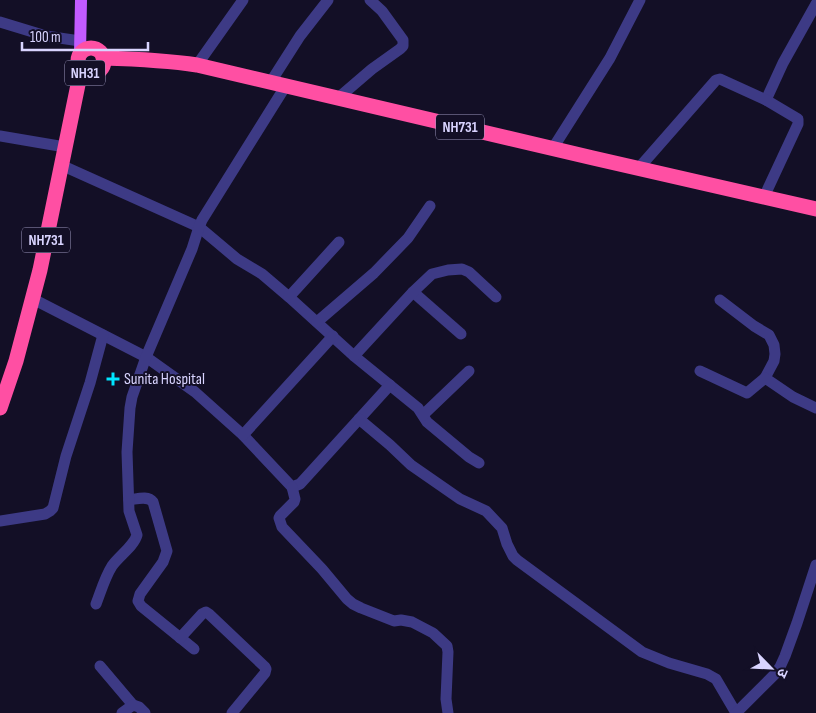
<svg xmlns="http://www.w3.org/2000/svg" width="816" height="713" viewBox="0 0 816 713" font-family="'Sofia Sans Condensed','Noto Sans Devanagari',sans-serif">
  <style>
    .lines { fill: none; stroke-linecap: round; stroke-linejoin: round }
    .minor { stroke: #3d3a85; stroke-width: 11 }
    .major { stroke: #c25bff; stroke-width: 12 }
    .highway { stroke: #ff4fa3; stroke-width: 15 }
    .poi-dot { fill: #00e5ff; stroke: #130f26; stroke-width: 2 }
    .labels { text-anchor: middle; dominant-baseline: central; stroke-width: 4; stroke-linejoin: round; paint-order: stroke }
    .shield { fill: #130f26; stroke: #9e99be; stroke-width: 1 }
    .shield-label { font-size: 15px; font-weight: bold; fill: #d9d4ff }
    .poi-label { font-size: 16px; fill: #d9d4ff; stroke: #130f26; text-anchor: start }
  </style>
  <rect width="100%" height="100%" fill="#130f26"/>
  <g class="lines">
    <g class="minor">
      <path d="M0,22L46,36L80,41"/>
      <path d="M197,65L243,0"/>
      <path d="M270,83L300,36L328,0"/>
      <path d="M337,99L372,69L400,49L403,46V40L382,11L370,0"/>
      <path d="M766,100L783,63L816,4"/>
      <path d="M0,136L65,147"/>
      <path d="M553,148L610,58L640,0"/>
      <path d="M61,165L199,227L237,259L262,274L289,297L354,356L418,408L427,422L469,457L479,463"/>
      <path d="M638,169L716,80L720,79L766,100L798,119V124L764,197"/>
      <path d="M413,292L461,334"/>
      <path d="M289,297L339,242"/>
      <path d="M33,299L146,357L195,392L243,435L292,487L300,484L390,385"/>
      <path d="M720,300L754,326L769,335L774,345L775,354L774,361L765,378"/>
      <path d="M317,322L374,273L408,238L430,206"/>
      <path d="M354,356L413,292L432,274L448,270L462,269L469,272L496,297"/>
      <path d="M700,371L747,393L765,378L793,397L816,408"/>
      <path d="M423,415L469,371"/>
      <path d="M359,419L390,445L411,465L460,499L486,511L502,528L507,544L513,556L517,560L642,652L669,663L707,674L716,679L736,713"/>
      <path d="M243,435L333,336"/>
      <path d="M292,487L295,499L294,502L280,516L279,518L282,527L322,569L347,599L353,604L361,608L394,621L401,620L412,622L433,633L447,646L448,652L446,699L448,713"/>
      <path d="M129,500C137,499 148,495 153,502L167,551L163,562L140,594L138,601L141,606L194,649"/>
      <path d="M0,521L45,514L50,511L53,508L66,456L90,383L103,335"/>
      <path d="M96,604C101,591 105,577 112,566C119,556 134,546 137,535L129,511L127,452L130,408L132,397L146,357L192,249L199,227L202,220L285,87"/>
      <path d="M180,638L202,614L206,612L209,614L265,667L266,669L265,673L232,713"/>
      <path d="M100,666L133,705"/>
      <path d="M122,713L133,705L139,707L145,713"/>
      <path d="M736,713L775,674L780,667L785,656L797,623L816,565"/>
    </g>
    <path class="major" d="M80,54L81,0"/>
    <g class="highway">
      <circle cx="91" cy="61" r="13"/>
      <path d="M103,58C136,59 165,60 197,65L593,158L816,209"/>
      <path d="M0,408L16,361L40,270L81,70"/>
    </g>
  </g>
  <path class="poi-dot" d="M110.5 371.5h5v5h5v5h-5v5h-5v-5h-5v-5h5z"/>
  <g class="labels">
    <g class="shield">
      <rect x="65" y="60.5" width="40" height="25" rx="4"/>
      <rect x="436" y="114.5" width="48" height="25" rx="4"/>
      <rect x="22" y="227.5" width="48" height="25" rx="4"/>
    </g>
    <g class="shield-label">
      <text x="85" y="73">NH31</text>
      <text x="460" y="127">NH731</text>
      <text x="46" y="240">NH731</text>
    </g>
    <g class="poi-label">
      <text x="124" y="379">Sunita Hospital</text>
    </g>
  </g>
  <g transform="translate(771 668) rotate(114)" stroke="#130f26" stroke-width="4" paint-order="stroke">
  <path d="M0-4L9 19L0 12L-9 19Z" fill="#d9d4ff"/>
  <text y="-8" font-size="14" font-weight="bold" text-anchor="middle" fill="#d9d4ff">उ</text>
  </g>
  <path d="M22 42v8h126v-8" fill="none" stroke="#d9d4ff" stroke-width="2.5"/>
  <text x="30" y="42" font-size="15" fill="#d9d4ff" stroke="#130f26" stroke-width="4" paint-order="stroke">100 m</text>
</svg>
